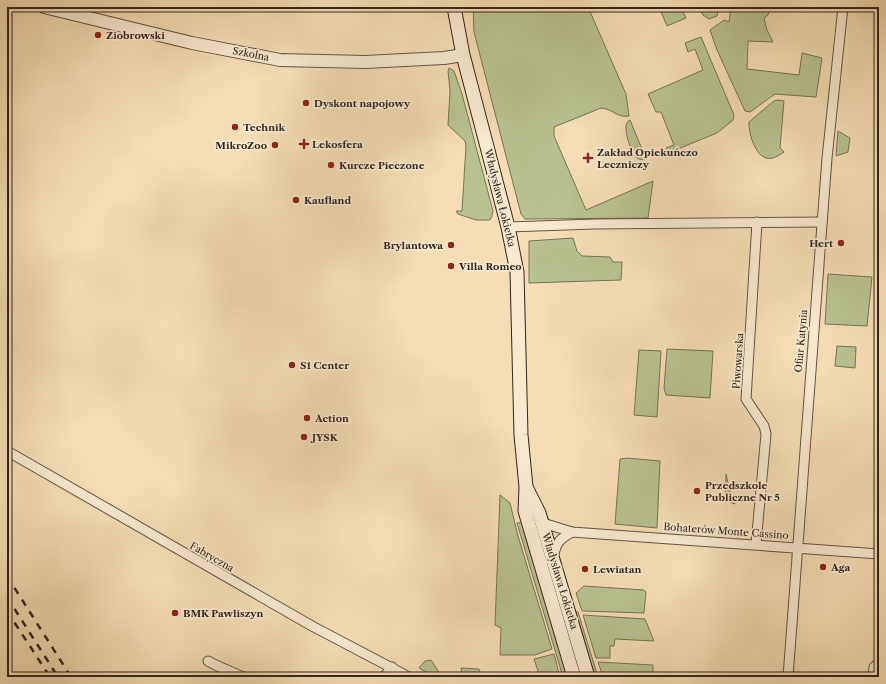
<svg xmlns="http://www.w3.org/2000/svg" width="886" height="684" viewBox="0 0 886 684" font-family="'Libre Caslon Text',serif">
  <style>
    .green { fill: #b8c290; stroke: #767456 }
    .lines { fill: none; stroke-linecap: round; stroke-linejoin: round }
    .minor-casing { stroke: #645342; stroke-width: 11 }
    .tertiary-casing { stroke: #645342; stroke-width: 14 }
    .secondary-casing { stroke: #34251c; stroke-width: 15 }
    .minor { stroke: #f9e9cf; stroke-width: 9 }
    .tertiary { stroke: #f9e9cf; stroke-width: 12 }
    .secondary { stroke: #f9e9cf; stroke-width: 13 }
    .rail { stroke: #34251c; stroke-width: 2.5; stroke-dasharray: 7 7; stroke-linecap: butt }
    .poi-dot { fill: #8f2418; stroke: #f9e9cf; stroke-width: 1.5 }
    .labels { text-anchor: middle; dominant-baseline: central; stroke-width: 3.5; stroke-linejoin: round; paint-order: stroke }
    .poi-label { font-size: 10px; font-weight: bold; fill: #34251c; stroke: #f9e9cf; text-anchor: start }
    .street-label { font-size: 10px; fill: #34251c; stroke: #f9e9cf }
  </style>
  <rect width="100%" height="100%" fill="#f6ddb5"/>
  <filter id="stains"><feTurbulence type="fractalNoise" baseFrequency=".005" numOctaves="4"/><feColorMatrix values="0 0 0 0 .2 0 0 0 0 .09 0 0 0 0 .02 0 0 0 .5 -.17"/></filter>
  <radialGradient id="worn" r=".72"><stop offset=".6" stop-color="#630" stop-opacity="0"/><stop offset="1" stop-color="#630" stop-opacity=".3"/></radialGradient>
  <g class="green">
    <path d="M473,7H588L626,94L629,116C617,118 613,109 601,108L554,127V136L586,210L653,181L648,218L525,219L521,214L474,32Z"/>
    <path d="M659,7H681L686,18L667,26Z"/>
    <path d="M699,7H719L717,16L709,19L703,15Z"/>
    <path d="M731,7H770L768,15L764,18L767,30L773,42L748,41L747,69L799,75L802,53L822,58L816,97L775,94L750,112L745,111L717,50L710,30L724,20L729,22Z"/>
    <path d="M701,37L734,115L733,120L717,133L668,153L666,148L674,145L661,112H656L648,94L703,70L695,49L688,52L685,43Z"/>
    <path d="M449,68L454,71L462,94L493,211L492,216L490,220H476L458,214L456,211H462L466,146L465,141L448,125L450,91L448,71Z"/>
    <path d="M778,100L784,101L780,148L784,152C779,155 773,160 766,158C755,155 748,132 749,122L774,101Z"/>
    <path d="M630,120L646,159C643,160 640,160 637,158C631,152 620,124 630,120Z"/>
    <path d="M838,131L850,138L848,152L836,156Z"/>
    <path d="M573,238L577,251L582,256L610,257L613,262H622L621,280L529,283V241Z"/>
    <path d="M828,274L872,277L867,326L825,324Z"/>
    <path d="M837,346L856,347L855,368L835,366Z"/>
    <path d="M667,349L713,351L710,398L666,395L664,388Z"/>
    <path d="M639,350L661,351L657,417L634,415Z"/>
    <path d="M627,458L660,461L657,528L615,524L620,459Z"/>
    <path d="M726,474L731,497L735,504L725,501Z"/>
    <path d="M500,495L510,503L518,536L552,649L535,655H500L501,628L495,625Z"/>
    <path d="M523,522L568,677H563L517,523Z"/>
    <path d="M584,586L644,590L646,592L644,613L582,611L576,593Z"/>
    <path d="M574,612H578L598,677H594Z"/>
    <path d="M583,615L645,619L654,641L615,639L614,646H610V658H596Z"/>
    <path d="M554,654L560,677H540L534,659Z"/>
    <path d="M431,660L440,674L462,676L461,668L479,669L482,677H434L419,668L425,661Z"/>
    <path d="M598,662L653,665V675H661V677H603Z"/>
  </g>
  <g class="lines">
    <g class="minor-casing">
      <g id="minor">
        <path d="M508,227L595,224L822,222"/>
        <path d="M7,451L312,626L409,677"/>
        <path d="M543,523L572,532L879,554"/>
        <path d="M756,544L766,434L764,426L746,399L757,222"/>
        <path d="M553,557C557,542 558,540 572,532"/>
        <path d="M208,661C220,668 231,671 243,677"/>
        <path d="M384,677L392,667"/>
        <path d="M788,677L827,158L843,7"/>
        <path d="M873,677L874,667L879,663"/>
      </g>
    </g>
    <g class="tertiary-casing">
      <path id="tertiary" d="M44,7L192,43L280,60L365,62L444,58L463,55"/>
    </g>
    <g class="secondary-casing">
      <g id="secondary">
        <path d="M454,7L463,55L508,227L517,272L521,435L526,487L525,511L574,677"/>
        <path d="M527,489L539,513L588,677"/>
      </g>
    </g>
    <use href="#minor" class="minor"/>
    <use href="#tertiary" class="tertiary"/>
    <use href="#secondary" class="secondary"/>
    <g class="rail">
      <path d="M7,576L71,677"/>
      <path d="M7,597L58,677"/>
      <path d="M7,611L50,677"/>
    </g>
  </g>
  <g class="poi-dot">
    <circle cx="98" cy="35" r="4"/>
    <circle cx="306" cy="103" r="4"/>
    <circle cx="235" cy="127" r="4"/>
    <path d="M302 138h4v4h4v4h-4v4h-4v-4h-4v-4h4z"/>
    <circle cx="275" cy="145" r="4"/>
    <path d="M586 152h4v4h4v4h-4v4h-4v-4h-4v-4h4z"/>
    <circle cx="331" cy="165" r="4"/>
    <circle cx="296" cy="200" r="4"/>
    <circle cx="841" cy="243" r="4"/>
    <circle cx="451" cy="245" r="4"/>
    <circle cx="451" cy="266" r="4"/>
    <circle cx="292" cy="365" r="4"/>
    <circle cx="307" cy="418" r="4"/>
    <circle cx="304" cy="437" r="4"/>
    <circle cx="697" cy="491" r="4"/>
    <circle cx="823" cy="567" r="4"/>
    <circle cx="585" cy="569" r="4"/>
    <circle cx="175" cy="613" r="4"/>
  </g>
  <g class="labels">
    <g class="poi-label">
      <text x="106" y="35">Ziobrowski</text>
      <text x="314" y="103">Dyskont napojowy</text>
      <text x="243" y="127">Technik</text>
      <text x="312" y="144">Lekosfera</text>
      <text x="267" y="145" text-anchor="end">MikroZoo</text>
      <text x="597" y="152">Zakład Opiekuńczo<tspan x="597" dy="12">Leczniczy</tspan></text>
      <text x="339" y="165">Kurcze Pieczone</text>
      <text x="304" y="200">Kaufland</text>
      <text x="833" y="243" text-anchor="end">Hert</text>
      <text x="443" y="245" text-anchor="end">Brylantowa</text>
      <text x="459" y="266">Villa Romeo</text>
      <text x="300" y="365">S1 Center</text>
      <text x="315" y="418">Action</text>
      <text x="312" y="437">JYSK</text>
      <text x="705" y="485">Przedszkole<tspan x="705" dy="12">Publiczne Nr 5</tspan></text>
      <text x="831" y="567">Aga</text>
      <text x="593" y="569">Lewiatan</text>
      <text x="183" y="613">BMK Pawliszyn</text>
    </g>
    <g class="street-label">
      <text transform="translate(251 54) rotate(11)">Szkolna</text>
      <text transform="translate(500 198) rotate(76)">Władysława Łokietka</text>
      <text transform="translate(801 341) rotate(-85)">Ofiar Katynia</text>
      <text transform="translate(738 361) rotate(-86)">Piwowarska</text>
      <text transform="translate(726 531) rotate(4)">Bohaterów Monte Cassino</text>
      <text transform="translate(212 557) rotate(30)">Fabryczna</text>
      <text transform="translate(560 581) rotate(73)">Władysława Łokietka</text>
    </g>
  </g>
  <rect width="886" height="684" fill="none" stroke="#f6ddb5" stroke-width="24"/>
  <rect x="8" y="8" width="870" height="668" fill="none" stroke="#34251c" stroke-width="2"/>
  <rect x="12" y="12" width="862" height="660" fill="none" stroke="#34251c"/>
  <rect width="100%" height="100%" filter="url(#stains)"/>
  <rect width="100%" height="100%" fill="url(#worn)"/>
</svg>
